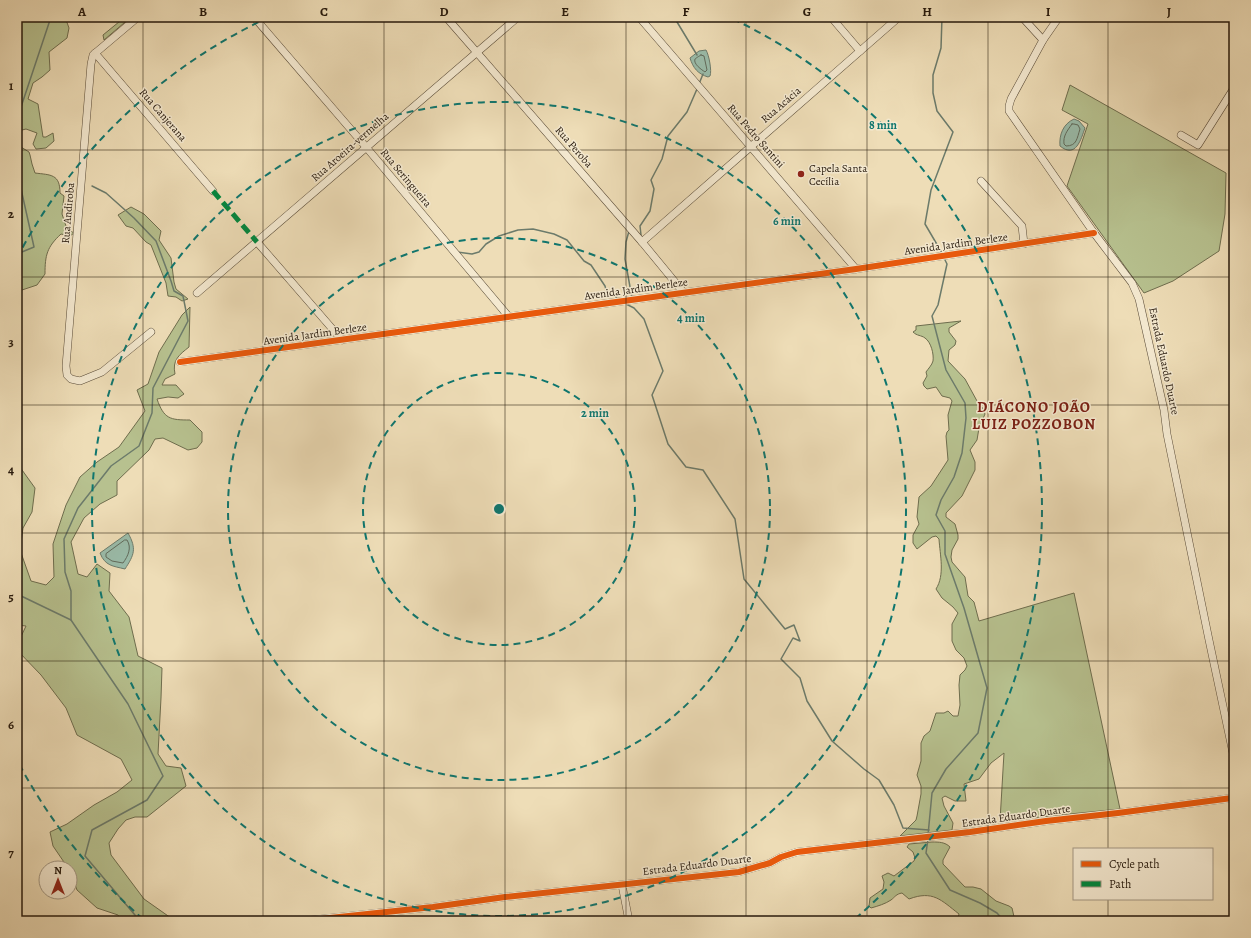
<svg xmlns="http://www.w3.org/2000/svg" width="1251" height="938" viewBox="0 0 1251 938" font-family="Alegreya,serif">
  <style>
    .green { fill: #b7c18f; stroke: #6e6d4e }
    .water { fill: #9abcaa; stroke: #6c7b6b }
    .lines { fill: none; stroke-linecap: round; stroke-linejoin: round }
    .shore { stroke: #606a5b; stroke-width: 1 }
    .stream { stroke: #6c7b6b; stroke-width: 1.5 }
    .minor-casing { stroke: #584a37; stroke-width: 8 }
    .minor { stroke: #f4e9d0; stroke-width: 7 }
    .quiet { stroke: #00873e; stroke-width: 5; stroke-dasharray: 10 5; stroke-linecap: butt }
    .cycleway-casing { stroke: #f4e9d0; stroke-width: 8 }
    .cycleway { stroke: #e8590c; stroke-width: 6 }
    .grid { fill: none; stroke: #26190c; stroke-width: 1; stroke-opacity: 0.55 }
    .ring { fill: none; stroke: #0f766e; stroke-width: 2; stroke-dasharray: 7 5 }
    .poi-dot { fill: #8f2418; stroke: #f4e9d0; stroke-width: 1.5 }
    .labels { text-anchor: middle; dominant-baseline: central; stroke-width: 3; stroke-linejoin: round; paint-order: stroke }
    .street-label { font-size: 11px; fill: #26190c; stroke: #f4e9d0 }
    .poi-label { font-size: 11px; fill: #26190c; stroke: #f4e9d0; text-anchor: start }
    .district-label { font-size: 15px; font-weight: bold; letter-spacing: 1px; fill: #7a1f14; stroke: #f4e9d0 }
    .centre { fill: #0f766e; stroke: #f4e9d0; stroke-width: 2 }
    .ring-label { font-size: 12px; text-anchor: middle; font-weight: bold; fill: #0f766e; stroke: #f4e9d0; stroke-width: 3; stroke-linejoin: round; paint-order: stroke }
    .neatline { fill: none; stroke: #26190c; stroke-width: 1.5 }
    .grid-label { font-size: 13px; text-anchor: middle; font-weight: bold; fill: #26190c }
  </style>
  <rect width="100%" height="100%" fill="#eeddb7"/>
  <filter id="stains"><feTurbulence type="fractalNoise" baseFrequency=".005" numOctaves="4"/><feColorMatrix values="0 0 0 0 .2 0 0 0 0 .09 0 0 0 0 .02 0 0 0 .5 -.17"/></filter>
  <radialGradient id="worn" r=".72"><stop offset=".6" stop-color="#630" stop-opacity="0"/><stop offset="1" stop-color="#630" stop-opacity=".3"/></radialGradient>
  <g class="green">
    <path d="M21,17H65L69,28L67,38L49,52L50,70L42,77L33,83L28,99L38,104L43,137H46L53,133L54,141L46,148L36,149L33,144L37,133L26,129L18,131V139L21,147L29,152L30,155L32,164L35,173C51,175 60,174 60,193L64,196L62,214L67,229L74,233L70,236L61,234C47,247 45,255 45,274L37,285L22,290L17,287V27Z"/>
    <path d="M125,17H131L104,40L103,35Z"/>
    <path d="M1070,85L1226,173L1225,214L1219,251L1173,281L1144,293L1067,186L1088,124L1062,110Z"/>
    <path d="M131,207L144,214L161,231L159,240L171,258L174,282L176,289L188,299L182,301L176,297L168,296L166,283L151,245L146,242L133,228L126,226L118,215Z"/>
    <path d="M190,307L189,347C179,355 172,360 175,374L165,379L162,385H176L184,394L178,398L168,397L157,399C164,419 170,420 190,420L202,432V442L197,448L188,450L163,438L155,439L149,450L117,481V495L100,504L84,518L71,542L78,574L87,577L97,564L110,573L109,591L129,617L138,656L162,668L161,698L158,754L166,766L181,768L186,786L147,817H135L126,820L118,829L109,843L111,855L144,899L171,918L180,921H122L118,915L97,908L77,890L70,872V868H68L53,846L50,832L67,824L94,805L117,792L132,780L121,759L77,735L66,708L41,675L17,650V645L26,626L17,625V463L35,488L32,512L23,528L20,550L31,581L46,585L54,577L53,544L66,505L80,477L97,462L119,447L145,411L137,390L148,384L159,352L182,315Z"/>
    <path d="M961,321L949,328V332L956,341L955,345L949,350L948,361L965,379L977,401L982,407L985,414L979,428L977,440L970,450L975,462V470L962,496L946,513V517L955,524L958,535V539L952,550L951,557L952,562L965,577L968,596L974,602L979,621L1074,593L1120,809L1000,821L1004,753L991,763L979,779L964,784L966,801H955L945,796L942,798L944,806L953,823L952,830L900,836L916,820L917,816L921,794V786L917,775L921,761V743L924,736L930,731L936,713H944L948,711L953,716H958L960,705L959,685L960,675L965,670L967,666L964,658L956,650L952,641V624L958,613L953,607L942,598L936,589C945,575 940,555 939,539L936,536L932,537L917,549L913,543V535L919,524L917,517L919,497L931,486L948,460L946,436L947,432L949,430L948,415L952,401L950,398L942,396L936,387L927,389L924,386L923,383L927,376L926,372C928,369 932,365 933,361C934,354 931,342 925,338C921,335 917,336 913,332L916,330V326Z"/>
    <path d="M932,842C939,842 945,842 950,847L943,860V864L965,887H973L981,889L996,901L1009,906L1012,908L1015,921H991V919L985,918V921H957L959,914C941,900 933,890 909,899L902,893C896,894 895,897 891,900C885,904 878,906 871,908L869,906L870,898L883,889L884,882L882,876L888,873L894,876L914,861L915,858L913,852L907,847L909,844Z"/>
  </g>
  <g class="water">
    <path d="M706,50C709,55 712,71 710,76L708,77C698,74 693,68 690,58L699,51Z"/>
    <path d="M1074,119L1079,121L1085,128C1081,139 1076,159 1060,146C1059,135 1063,124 1074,119Z"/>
    <path d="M128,533C137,549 134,555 125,569C113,566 105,566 100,553Z"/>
  </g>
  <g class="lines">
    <g class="shore">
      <path d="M701,55L704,56L707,70L705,72C702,70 693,64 695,59C696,58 701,55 701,55Z"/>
      <path d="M1072,124H1074L1078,125L1080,129C1077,138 1077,146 1066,146L1064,144C1063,136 1067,131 1072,124Z"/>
      <path d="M125,540H127C132,548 128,556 123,563L112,561L106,557V554Z"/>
    </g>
    <g class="stream">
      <path d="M674,17L697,55"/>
      <path d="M699,84L703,74"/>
      <path d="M17,119L51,17"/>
      <path d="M17,171L34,247L17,254"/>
      <path d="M629,231L626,242L625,259L632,298"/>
      <path d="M639,235H641L640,226L650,211L654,189L651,180L662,159L668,136L687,112L697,89"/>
      <path d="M457,252L472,254L479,252L486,244L499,236L518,230L533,229L554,234L567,240L584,261L591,265L605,286L607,293L611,294L614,293L617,299"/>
      <path d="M942,253L925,224L931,190L953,132L937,111L933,93V75L941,48L942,17"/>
      <path d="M626,304L634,308L644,319L663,371L652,395L668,444L686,467L703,470L735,519L744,579L785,629L794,625L800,641L793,638L781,659L800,678L807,701L832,741L864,769L879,780L894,805L903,828L929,830"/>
      <path d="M17,594L71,620L128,704L163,776L147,800L92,830L85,856L140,921"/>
      <path d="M71,620V591L65,572L64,539L78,508L111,466L139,446L152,413L153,388L188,321L183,296L174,291L171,281L156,241L134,218L106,193L92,186"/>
      <path d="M928,835L932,793L946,769L978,733L987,688L964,608L945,554V531L936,515L941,500L954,477L962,453L966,418L965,403L946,370L932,316L938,305L947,264L944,258"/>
      <path d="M928,839L926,853L950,890L980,903L997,913L1004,921"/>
    </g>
    <g class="minor-casing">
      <g id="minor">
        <path d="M138,17L93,55L91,64L66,366L67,375L71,379L80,381L102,372L151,332"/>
        <path d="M254,17L366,147L509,317"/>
        <path d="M446,17L642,242L684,293"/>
        <path d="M639,17L856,269"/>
        <path d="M831,17L860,51"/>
        <path d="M1022,17L1043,40"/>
        <path d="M1059,17L1043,40L1011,99L1009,106V111L1094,233L1132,283L1139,299L1164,410L1167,434L1209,640L1234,758"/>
        <path d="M95,53L213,191"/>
        <path d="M1181,135L1198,145L1234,88"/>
        <path d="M981,181L1022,226L1024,244"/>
        <path d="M257,242L342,340"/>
        <path d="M642,242L899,17"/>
        <path d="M197,293L518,17"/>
        <path d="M180,362L856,269L1094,233"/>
        <path d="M622,885L629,921"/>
        <path d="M302,921L433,907L505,897L739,872L770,863L781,857L797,852L970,832L1046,821L1118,813L1232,798L1234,797"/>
      </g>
    </g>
    <use href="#minor" class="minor"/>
    <path class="quiet" d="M213,191L257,242"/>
    <g class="cycleway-casing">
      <g id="cycleway">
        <path d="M180,362L856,269L1094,233"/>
        <path d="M302,921L433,907L505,897L739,872L770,863L781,857L797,852L970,832L1046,821L1118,813L1232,798L1234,797"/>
      </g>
    </g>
    <use href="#cycleway" class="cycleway"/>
  </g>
  <path class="grid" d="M143,17V921M263,17V921M384,17V921M505,17V921M626,17V921M746,17V921M867,17V921M988,17V921M1108,17V849M17,150H1234M17,277H1234M17,405H1234M17,533H1234M17,661H1234M17,788H1234M1108,899V921"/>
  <g class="ring">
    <circle cx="499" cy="509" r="136"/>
    <circle cx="499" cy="509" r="271"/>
    <circle cx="499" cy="509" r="407"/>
    <path d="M143 919A543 543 0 0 1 17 760M17 258A543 543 0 0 1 265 19M733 19A543 543 0 0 1 855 919"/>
  </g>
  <circle class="poi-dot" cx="801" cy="174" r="4"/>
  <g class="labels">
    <g class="street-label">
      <text transform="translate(781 105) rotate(-41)">Rua Acácia</text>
      <text transform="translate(163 115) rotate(49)">Rua Canjerana</text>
      <text transform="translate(756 136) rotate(49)">Rua Pedro Santini</text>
      <text transform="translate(350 147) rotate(-41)">Rua Aroeira-vermelha</text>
      <text transform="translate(574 147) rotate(49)">Rua Peroba</text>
      <text transform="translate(406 178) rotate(50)">Rua Seringueira</text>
      <text transform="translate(68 213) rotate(-85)">Rua Andiroba</text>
      <text transform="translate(956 244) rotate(-8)">Avenida Jardim Berleze</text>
      <text transform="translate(636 289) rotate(-8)">Avenida Jardim Berleze</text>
      <text transform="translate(315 334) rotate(-8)">Avenida Jardim Berleze</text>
      <text transform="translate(1164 361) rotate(78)">Estrada Eduardo Duarte</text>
      <text transform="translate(1016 816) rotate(-8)">Estrada Eduardo Duarte</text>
      <text transform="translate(697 865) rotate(-7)">Estrada Eduardo Duarte</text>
    </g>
    <g class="poi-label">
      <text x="809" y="168">Capela Santa<tspan x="809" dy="13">Cecília</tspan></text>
    </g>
    <g class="district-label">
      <text x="1034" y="407">DIÁCONO JOÃO<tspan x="1034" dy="17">LUIZ POZZOBON</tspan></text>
    </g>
  </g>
  <circle cx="499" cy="509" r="6" class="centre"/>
  <g class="ring-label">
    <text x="883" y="129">8 min</text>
    <text x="787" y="225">6 min</text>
    <text x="691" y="322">4 min</text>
    <text x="595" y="417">2 min</text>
  </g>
  <rect width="1251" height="938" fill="none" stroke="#eeddb7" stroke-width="44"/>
  <rect x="1073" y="848" width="140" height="52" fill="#f4e9d0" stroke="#a29682"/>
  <rect x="1081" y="861" width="20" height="6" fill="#e8590c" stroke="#a29682"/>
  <text x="1109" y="868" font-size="12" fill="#26190c">Cycle path</text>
  <rect x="1081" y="881" width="20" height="6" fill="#00873e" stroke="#a29682"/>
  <text x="1109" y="888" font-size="12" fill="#26190c">Path</text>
  <g transform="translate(58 880)"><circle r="19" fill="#f4e9d0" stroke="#a29682"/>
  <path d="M0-3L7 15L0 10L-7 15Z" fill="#8f2418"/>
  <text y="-6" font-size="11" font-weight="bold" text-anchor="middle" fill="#26190c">N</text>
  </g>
  <rect x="22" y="22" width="1207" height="894" class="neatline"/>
  <g class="grid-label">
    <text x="82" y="16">A</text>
    <text x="203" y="16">B</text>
    <text x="324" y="16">C</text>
    <text x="444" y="16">D</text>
    <text x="565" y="16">E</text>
    <text x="686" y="16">F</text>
    <text x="807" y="16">G</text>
    <text x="927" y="16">H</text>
    <text x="1048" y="16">I</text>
    <text x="1169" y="16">J</text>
    <text x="11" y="90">1</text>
    <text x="11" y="218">2</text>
    <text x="11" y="346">3</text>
    <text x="11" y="474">4</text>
    <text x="11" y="601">5</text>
    <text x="11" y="729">6</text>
    <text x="11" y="857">7</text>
  </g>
  <rect width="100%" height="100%" filter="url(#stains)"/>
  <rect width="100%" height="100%" fill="url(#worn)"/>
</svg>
